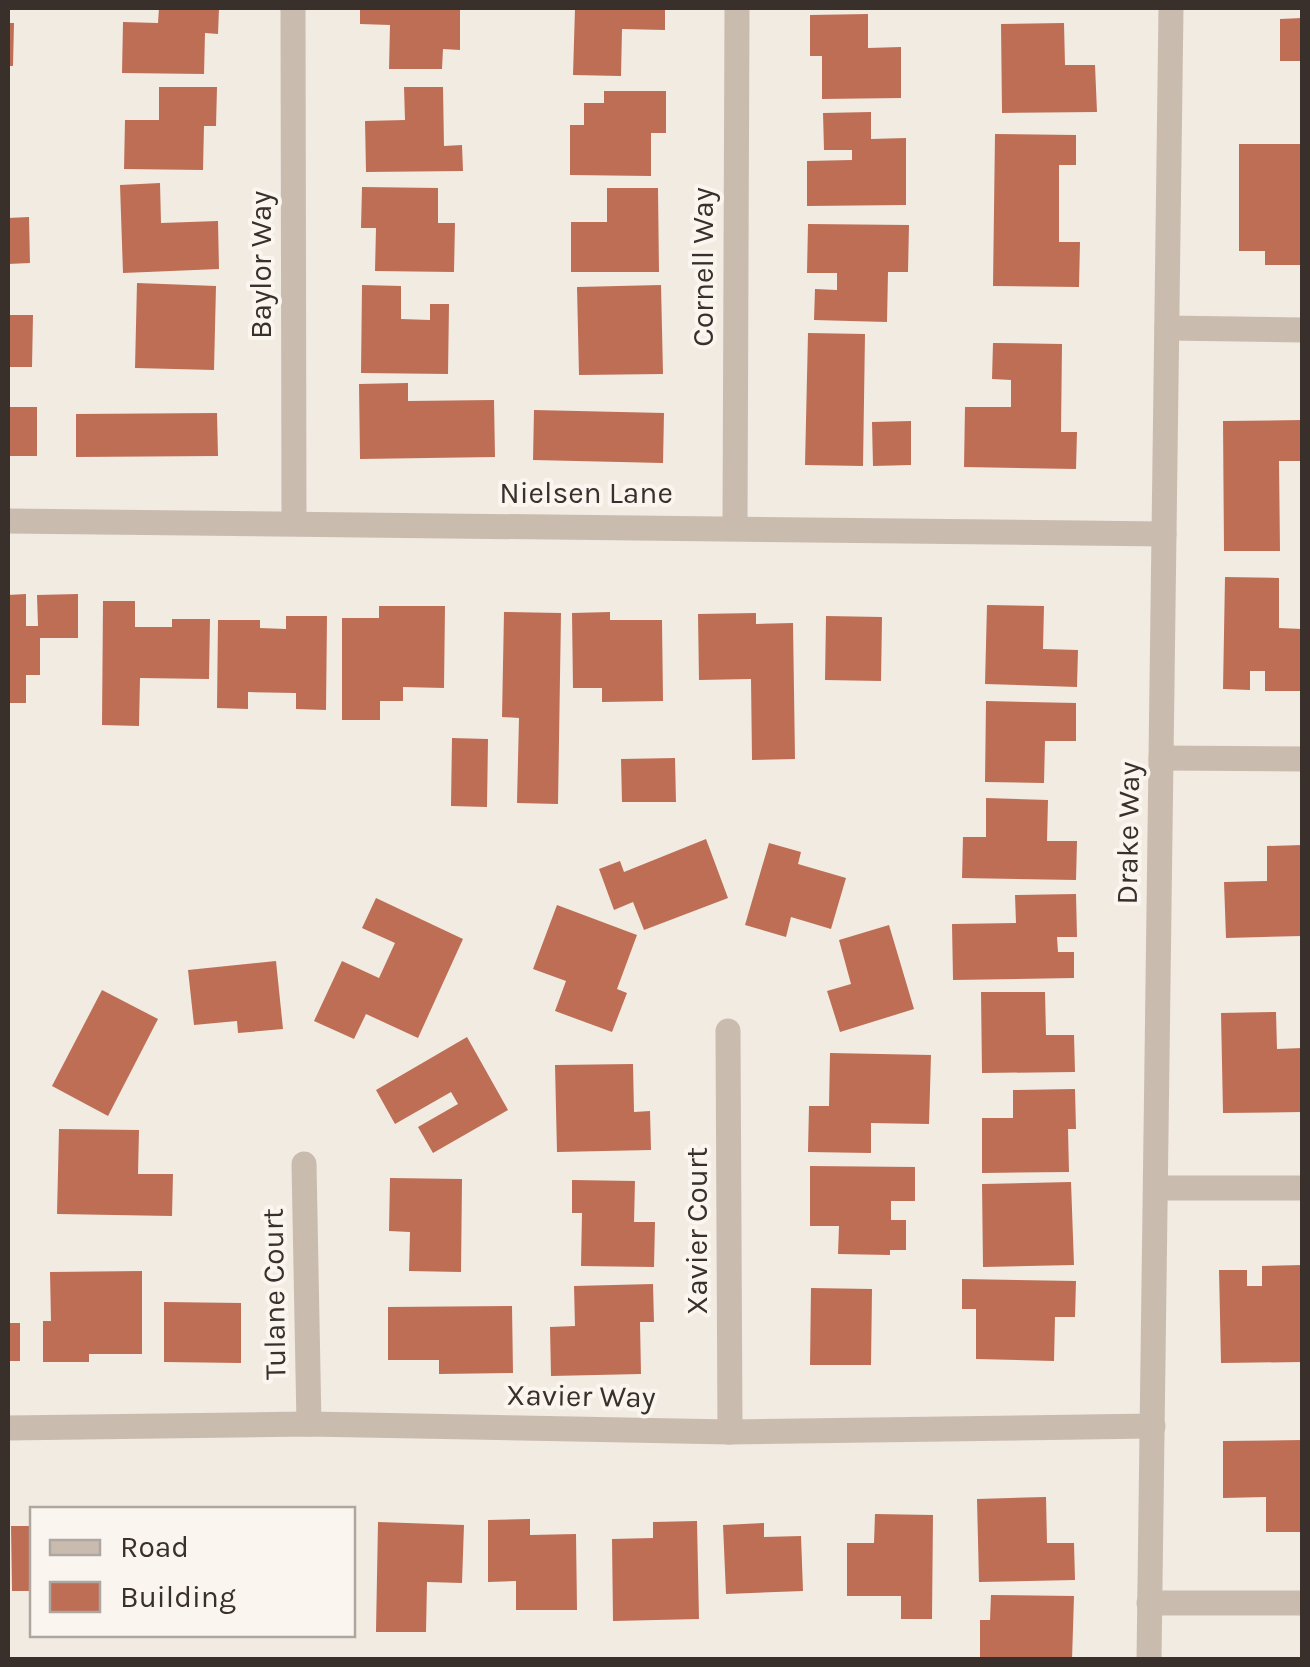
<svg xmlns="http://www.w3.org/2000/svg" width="1310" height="1667" viewBox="0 0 1310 1667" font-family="Karla,sans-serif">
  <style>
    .building { fill: #be6e55 }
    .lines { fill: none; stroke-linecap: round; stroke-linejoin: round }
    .minor { stroke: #cabbaf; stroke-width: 25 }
    .labels { text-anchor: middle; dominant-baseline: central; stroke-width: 8; stroke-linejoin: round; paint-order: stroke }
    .street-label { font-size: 30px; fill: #39302c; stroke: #faf5ef }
  </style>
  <rect width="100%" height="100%" fill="#f2ebe2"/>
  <g class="building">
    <path d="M159,8H219L218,34L205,33L204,74L122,73L123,22L158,23Z"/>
    <path d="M360,8H460V50L443,49L442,69H389L390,25L360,24Z"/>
    <path d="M575,8H665V30L622,29L621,76L573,75Z"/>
    <path d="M868,14V48L901,47V98L822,99V56H810V15Z"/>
    <path d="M1302,18V61H1280V19Z"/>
    <path d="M8,23H14L13,66H8Z"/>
    <path d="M1064,23L1065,65H1095L1097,112L1002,113L1001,24Z"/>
    <path d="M159,87H217L216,126H204L203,170L124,169L125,120H159Z"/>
    <path d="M404,87H443L444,146L462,145L463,171L366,172L365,121L405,120Z"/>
    <path d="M604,91H666V133H651V176L570,175V125H584V103H604Z"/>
    <path d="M871,112V139L906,138V205L807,206V161L852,160V150H824L823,113Z"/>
    <path d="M995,134L1076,135V165H1059V242H1080L1079,287L993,286Z"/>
    <path d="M1239,144H1300L1302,265H1265V251H1239Z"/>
    <path d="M160,183L161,223L218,221L219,269L123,273L120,185Z"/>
    <path d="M362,187L438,188V223H455L454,272L375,271L376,228H361Z"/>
    <path d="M607,188H658L659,272H571V222H607Z"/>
    <path d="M29,217L30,263L8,264V218Z"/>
    <path d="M808,224L909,225L908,272H888L887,322L814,320L815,289L837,290V273H807Z"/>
    <path d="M137,283L216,286L214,370L135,368Z"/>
    <path d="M362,285L401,286V319L430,320V304H449L448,374L361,373Z"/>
    <path d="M661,285L663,374L579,375L577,287Z"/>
    <path d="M8,315H33L32,367H8Z"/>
    <path d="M808,333L865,334L863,466L805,465Z"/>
    <path d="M993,343L1062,344L1061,432H1077L1076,469L964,467L965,407H1011V380L992,379Z"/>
    <path d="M408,383V401L494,400L495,457L360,459L359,384Z"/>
    <rect x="8" y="407" width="29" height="49"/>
    <path d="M534,410L664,413L663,463L533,460Z"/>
    <path d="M217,413L218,456L76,457V414Z"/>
    <path d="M1302,420V461H1279L1280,551H1224L1223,421Z"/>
    <path d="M911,421V465L873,466L872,422Z"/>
    <path d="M1225,577L1279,578V628L1302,629V691H1265V671H1250V690L1223,689Z"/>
    <path d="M26,594V626H38L37,595L78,594V638H40V675H26V703H8V595Z"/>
    <path d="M103,601H135V627H172V619H210L209,679L140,678L139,726L102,725Z"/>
    <path d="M987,605L1044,606L1043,649L1078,650L1077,687L985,684Z"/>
    <path d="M379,606H445L444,688L403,687V701H380V720H342V618H379Z"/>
    <path d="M504,612L561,613L558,804L517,803L519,718L502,717Z"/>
    <path d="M610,612V620H662L663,701L602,702V688H573L572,613Z"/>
    <path d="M756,613V624L793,623L795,759L752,760L751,679L699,680L698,614Z"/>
    <path d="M286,616H327L326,710L296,709V693L248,692V709L217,708L218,620H260V628L286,629Z"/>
    <path d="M826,616L882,617L881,681L825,680Z"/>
    <path d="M986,701L1076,703V741H1045L1044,783L985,782Z"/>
    <path d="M452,738L488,739L487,807L451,806Z"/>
    <path d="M675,758L676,802H622L621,759Z"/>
    <path d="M986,798L1048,800L1047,841H1077L1076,880L962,878L963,837H986Z"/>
    <path d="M706,839L728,898L644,930L633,902L614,910L599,869L620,861L624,872Z"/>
    <path d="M769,843L801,852L798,864L846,878L831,929L791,917L786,937L745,925Z"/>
    <path d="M1302,845V936L1226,938L1224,882L1267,881V846Z"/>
    <path d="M1076,894L1077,937H1057L1058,952H1074V978L953,980L952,924L1016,923L1015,895Z"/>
    <path d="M376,898L463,939L418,1038L366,1014L354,1039L314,1021L342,961L379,978L395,943L362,928Z"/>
    <path d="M557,905L637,935L617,989L627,993L612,1032L555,1011L566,981L533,969Z"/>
    <path d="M889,925L914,1009L840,1032L827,991L851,984L839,940Z"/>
    <path d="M276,961L283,1029L238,1033L237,1021L194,1025L188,970Z"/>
    <path d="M102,990L158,1019L108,1116L52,1086Z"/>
    <path d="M981,992H1045L1046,1035H1074L1075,1072L982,1073Z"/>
    <path d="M1276,1012L1277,1049L1302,1048V1112L1223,1113L1221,1013Z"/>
    <path d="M467,1037L508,1110L433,1153L418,1127L458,1104L451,1092L395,1124L376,1090Z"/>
    <path d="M830,1053L931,1055L929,1124L871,1123V1153L808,1152L809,1106H829Z"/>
    <path d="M633,1064L634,1112L650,1111L651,1150L557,1152L555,1065Z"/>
    <path d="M1075,1089L1076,1129H1068L1069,1172L982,1173V1118H1013V1090Z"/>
    <path d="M59,1129L139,1130L138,1174H173L172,1216L57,1214Z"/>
    <path d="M810,1166L915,1167V1201H891V1220H906V1250H890V1255L838,1254L839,1226H810Z"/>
    <path d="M390,1178L462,1179L461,1272L409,1271L410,1232L389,1231Z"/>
    <path d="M572,1180L635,1181L634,1222H655L654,1267L581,1266L582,1213H572Z"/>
    <path d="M1071,1182L1074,1265L983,1267L982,1184Z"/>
    <path d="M1302,1265V1362L1221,1363L1219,1270H1247V1286H1262V1266Z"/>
    <path d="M142,1271V1354H89V1362H43V1321H51L50,1272Z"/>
    <path d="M962,1279L1076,1281L1075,1317H1055L1054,1361L976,1359V1309H962Z"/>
    <path d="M653,1284L654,1322H640L641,1374L551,1376L550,1327L575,1326L574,1286Z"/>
    <path d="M811,1288L872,1289L871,1365H810Z"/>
    <path d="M164,1302L241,1303V1363L164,1362Z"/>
    <path d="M512,1306L513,1373L439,1374V1360H388V1307Z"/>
    <rect x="8" y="1323" width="12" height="38"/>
    <path d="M1302,1440V1532H1266V1497L1223,1498V1441Z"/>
    <path d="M1046,1497L1047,1543H1074L1075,1580L979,1582L977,1499Z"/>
    <path d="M875,1514L933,1515L932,1619H901V1596H847V1543H874Z"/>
    <path d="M530,1519V1535L576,1534L577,1610H516V1581L488,1582V1520Z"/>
    <path d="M697,1521L699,1619L613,1621L612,1539L653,1538V1522Z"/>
    <path d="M378,1522L464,1525L462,1583L427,1582L426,1632H376Z"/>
    <path d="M764,1523V1537L801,1536L803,1591L726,1594L723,1525Z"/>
    <path d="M11,1526H32V1591H12Z"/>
    <path d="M991,1595L1074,1596L1072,1660H980V1620H990Z"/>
  </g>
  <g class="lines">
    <g class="minor">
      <path d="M293,8L294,523"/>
      <path d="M1167,328L1302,330"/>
      <path d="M8,521L1164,534"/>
      <path d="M735,526L737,8"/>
      <path d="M1161,758L1302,759"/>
      <path d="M728,1031L730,1432"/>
      <path d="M304,1164L309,1424"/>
      <path d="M1156,1188H1302"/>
      <path d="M8,1428L309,1424L730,1432L1153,1426"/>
      <path d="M1149,1603H1302"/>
      <path d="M1149,1660L1171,8"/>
    </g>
  </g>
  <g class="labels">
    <g class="street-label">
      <text transform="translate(261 265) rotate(-90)">Baylor Way</text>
      <text transform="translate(703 267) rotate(-90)">Cornell Way</text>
      <text x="586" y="493">Nielsen Lane</text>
      <text transform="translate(1128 833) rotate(-89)">Drake Way</text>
      <text transform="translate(697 1231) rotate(-90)">Xavier Court</text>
      <text transform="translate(274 1294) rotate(-91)">Tulane Court</text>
      <text transform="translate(581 1396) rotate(1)">Xavier Way</text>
    </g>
  </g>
  <rect width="1310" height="1667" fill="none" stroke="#39302c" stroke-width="20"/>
  <rect x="30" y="1507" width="325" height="130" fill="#faf5ef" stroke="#ada6a1" stroke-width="2.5"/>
  <rect x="50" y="1540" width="50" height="15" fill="#cabbaf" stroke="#ada6a1" stroke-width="2.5"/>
  <text x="120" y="1557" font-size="30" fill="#39302c">Road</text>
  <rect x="50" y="1582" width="50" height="30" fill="#be6e55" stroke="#ada6a1" stroke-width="2.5"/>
  <text x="120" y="1607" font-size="30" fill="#39302c">Building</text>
</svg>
